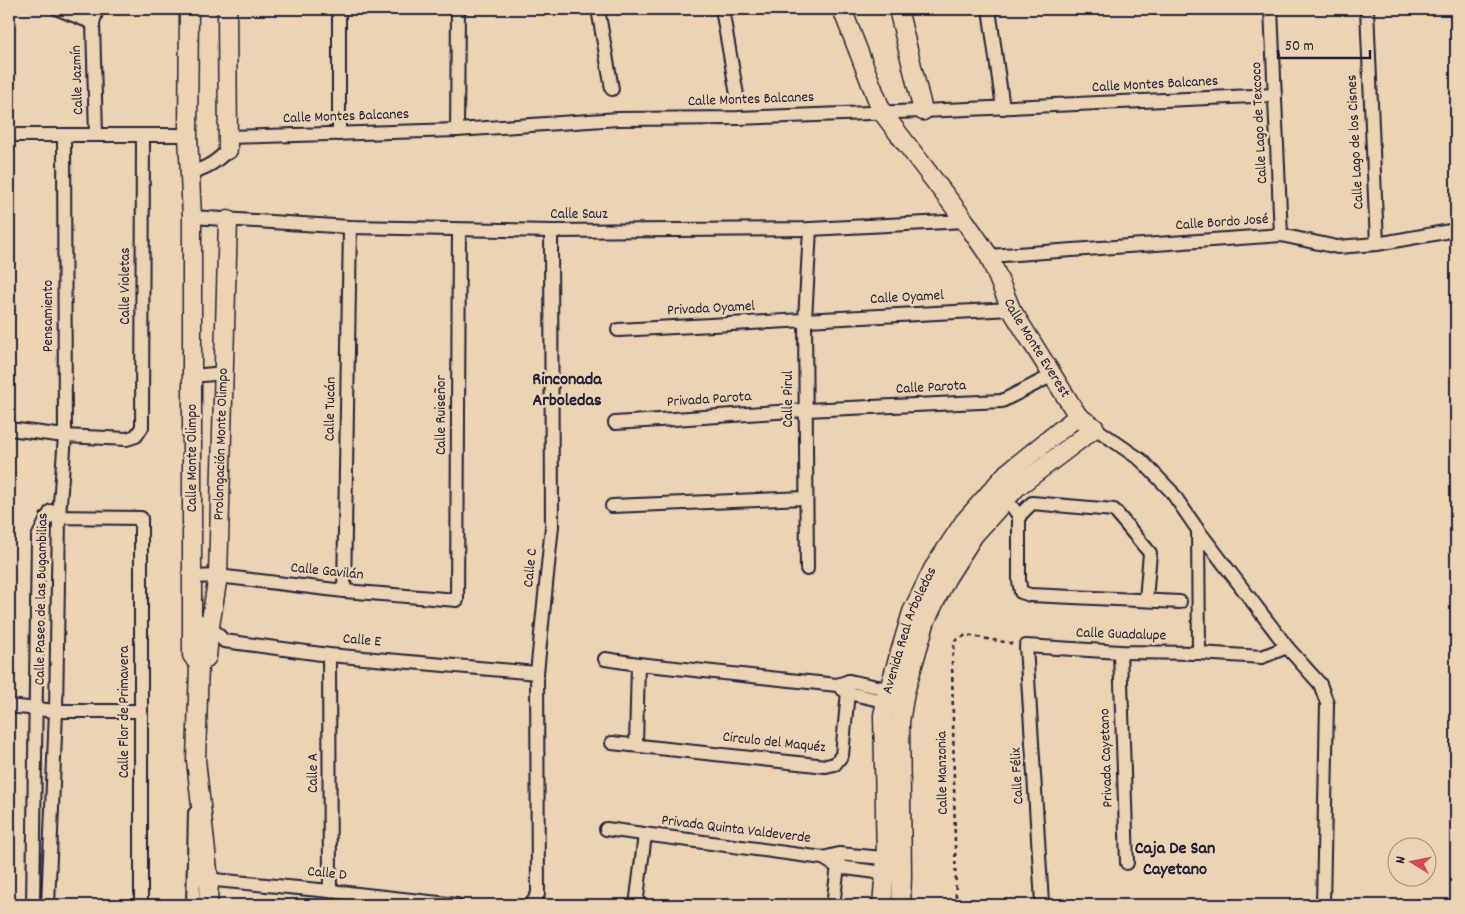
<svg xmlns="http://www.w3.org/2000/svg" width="1465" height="914" viewBox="0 0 1465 914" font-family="Dekko,sans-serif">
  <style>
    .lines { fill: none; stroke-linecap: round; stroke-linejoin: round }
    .street-casing { stroke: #22223b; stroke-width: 16 }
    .secondary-casing { stroke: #22223b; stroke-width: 21 }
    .path { stroke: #22223b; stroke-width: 2.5; stroke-dasharray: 4 4; stroke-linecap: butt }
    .street { stroke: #ebd3b3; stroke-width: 12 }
    .secondary { stroke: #ebd3b3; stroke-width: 18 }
    .labels { text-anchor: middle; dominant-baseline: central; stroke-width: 5; stroke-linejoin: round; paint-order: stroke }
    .street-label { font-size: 15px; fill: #22223b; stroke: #ebd3b3 }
    .quarter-label { font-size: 18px; font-weight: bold; fill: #22223b; stroke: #ebd3b3 }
  </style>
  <rect width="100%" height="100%" fill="#ebd3b3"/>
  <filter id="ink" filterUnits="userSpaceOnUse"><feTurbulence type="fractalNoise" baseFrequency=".02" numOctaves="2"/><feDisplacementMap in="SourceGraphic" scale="10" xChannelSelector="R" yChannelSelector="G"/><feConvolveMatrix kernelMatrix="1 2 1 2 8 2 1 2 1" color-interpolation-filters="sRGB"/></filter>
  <g filter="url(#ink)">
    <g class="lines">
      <g class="street-casing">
        <g id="street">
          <path d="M58,9L93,23"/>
          <path d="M339,9V134"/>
          <path d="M598,9L612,89"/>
          <path d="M722,9L737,95"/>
          <path d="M989,9L1003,108"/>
          <path d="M1271,9L1281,235"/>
          <path d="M1367,9L1377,244"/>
          <path d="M457,130L458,9"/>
          <path d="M9,135H188"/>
          <path d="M96,135L93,23L97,9"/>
          <path d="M228,137L457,130L618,119L738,118L923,111L1275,95"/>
          <path d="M190,172C206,169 216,162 228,150"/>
          <path d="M192,217L350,227L551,231L810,229L965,221"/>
          <path d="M989,256L1281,235L1337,247L1377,244L1456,230"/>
          <path d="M618,330L1011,309"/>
          <path d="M192,376L224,373"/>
          <path d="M615,423L806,410L1002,401L1053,375"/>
          <path d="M1095,428L1141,460L1171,491L1198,530L1287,647L1320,684L1327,703L1323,905"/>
          <path d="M9,429L65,436L127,439L136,436L142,427L143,135"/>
          <path d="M1002,493L1019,516V581L1021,592L1030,595L1180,602"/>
          <path d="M612,506L806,498"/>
          <path d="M1019,516L1032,503L1114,510L1150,553L1146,599"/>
          <path d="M47,517L141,518V905"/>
          <path d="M1198,530L1199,653"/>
          <path d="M807,569L805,320L810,229"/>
          <path d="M193,577L218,576L344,591L457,600L459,230"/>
          <path d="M344,591L350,227"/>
          <path d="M193,617L210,626L224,641L329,655L537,673"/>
          <path d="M1120,652L1127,863"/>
          <path d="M329,655L330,891"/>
          <path d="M605,659L638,664L837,685L849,681L897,691"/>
          <path d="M841,688L848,693L893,703"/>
          <path d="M9,706L56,711H141"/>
          <path d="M612,743L826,766L835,764L842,755L849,681"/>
          <path d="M636,744L638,664"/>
          <path d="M606,829L823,858L839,854L895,859"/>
          <path d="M823,858L838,867L892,874"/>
          <path d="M194,878L330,891L457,905"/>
          <path d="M1042,903L1026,646L1120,652L1199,653L1262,657L1287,647"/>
          <path d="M33,905L38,537L51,511"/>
          <path d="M48,905L56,711L59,517L65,436L64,135"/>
          <path d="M193,905L195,813"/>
          <path d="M531,905L538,894L537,673L552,526L551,231"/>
          <path d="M636,905L645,835"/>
          <path d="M833,905L839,858"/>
        </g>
      </g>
      <g class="secondary-casing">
        <g id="secondary">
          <path d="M189,9L188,135L192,217V655L199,665L196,760L209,880L208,905"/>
          <path d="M227,9L228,150"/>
          <path id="s1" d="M842,9L882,112L965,221L989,256L1011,309L1078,416L1095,428L1017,487L974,535L946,579L926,620L905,692L900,722L902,875L901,905"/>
          <path d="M898,9L923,111"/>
          <path id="s2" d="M199,665L207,657L210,626L218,576L228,220"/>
          <path id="s3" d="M882,905L886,858L883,715L889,689L912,612L933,569L964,522L1007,473L1078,416"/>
        </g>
      </g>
      <path class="path" d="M956,905L952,660L955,641L966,635L1015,644"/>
      <use href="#street" class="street"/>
      <use href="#secondary" class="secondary"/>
    </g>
  </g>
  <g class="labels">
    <g class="street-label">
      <text transform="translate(78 80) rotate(-92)">Calle Jazmín</text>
      <text transform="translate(1155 85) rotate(-3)">Calle Montes Balcanes</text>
      <text transform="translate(751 100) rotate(-2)">Calle Montes Balcanes</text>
      <text transform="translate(346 117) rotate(-2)">Calle Montes Balcanes</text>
      <text transform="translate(1260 123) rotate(-93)">Calle Lago de Texcoco</text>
      <text transform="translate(1356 142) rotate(-93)">Calle Lago de los Cisnes</text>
      <text x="579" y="215">Calle Sauz</text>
      <text transform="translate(1222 223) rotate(-4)">Calle Bordo José</text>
      <text transform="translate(126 286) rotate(-90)">Calle Violetas</text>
      <text transform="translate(907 298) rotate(-3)">Calle Oyamel</text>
      <text transform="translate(711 309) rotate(-3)">Privada Oyamel</text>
      <text transform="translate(49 316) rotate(-90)">Pensamiento</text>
      <text stroke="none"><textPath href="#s1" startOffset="394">Calle Monte Everest</textPath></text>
      <text transform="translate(931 388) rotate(-3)">Calle Parota</text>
      <text transform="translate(789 399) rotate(-90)">Calle Pirul</text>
      <text transform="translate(709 400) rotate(-4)">Privada Parota</text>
      <text transform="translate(331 409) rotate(-89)">Calle Tucán</text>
      <text transform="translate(442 415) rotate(-90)">Calle Ruiseñor</text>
      <text stroke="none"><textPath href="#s2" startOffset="225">Prolongación Monte Olimpo</textPath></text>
      <text transform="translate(193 458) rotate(-90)">Calle Monte Olimpo</text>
      <text transform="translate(531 568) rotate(-84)">Calle C</text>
      <text transform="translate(327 572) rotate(6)">Calle Gavilán</text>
      <text transform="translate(42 599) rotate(-89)">Calle Paseo de las Bugambilias</text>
      <text stroke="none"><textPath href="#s3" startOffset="279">Avenida Real Arboledas</textPath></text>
      <text transform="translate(1121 635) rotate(2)">Calle Guadalupe</text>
      <text transform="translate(362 641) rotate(5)">Calle E</text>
      <text transform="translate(125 712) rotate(-90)">Calle Flor de Primavera</text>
      <text transform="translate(774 743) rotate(6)">Circulo del Maquéz</text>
      <text transform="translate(1107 758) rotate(-92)">Privada Cayetano</text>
      <text transform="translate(314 773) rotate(-90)">Calle A</text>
      <text transform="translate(943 773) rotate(-91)">Calle Manzonia</text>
      <text transform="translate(1018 776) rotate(-93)">Calle Félix</text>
      <text transform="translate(736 830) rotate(7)">Privada Quinta Valdeverde</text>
      <text transform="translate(327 874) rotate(6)">Calle D</text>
    </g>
    <g class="quarter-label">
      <text x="567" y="380">Rinconada<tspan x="567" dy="21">Arboledas</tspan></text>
      <text x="1175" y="849">Caja De San<tspan x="1175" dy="21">Cayetano</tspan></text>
    </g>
  </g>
  <rect width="1465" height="914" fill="none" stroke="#ebd3b3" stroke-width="30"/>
  <rect x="15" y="15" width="1435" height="884" fill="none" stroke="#22223b" stroke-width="2" filter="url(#ink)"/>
  <g transform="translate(1412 862) rotate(280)"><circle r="24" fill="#ebd3b3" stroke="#9b8c83"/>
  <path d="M0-4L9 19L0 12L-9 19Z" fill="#d1495b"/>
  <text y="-8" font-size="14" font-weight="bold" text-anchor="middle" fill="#22223b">N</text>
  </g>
  <path d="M1278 50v8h92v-8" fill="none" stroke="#22223b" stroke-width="2.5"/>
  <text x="1285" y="50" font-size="15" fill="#22223b" stroke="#ebd3b3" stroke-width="4" paint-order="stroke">50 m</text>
</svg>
